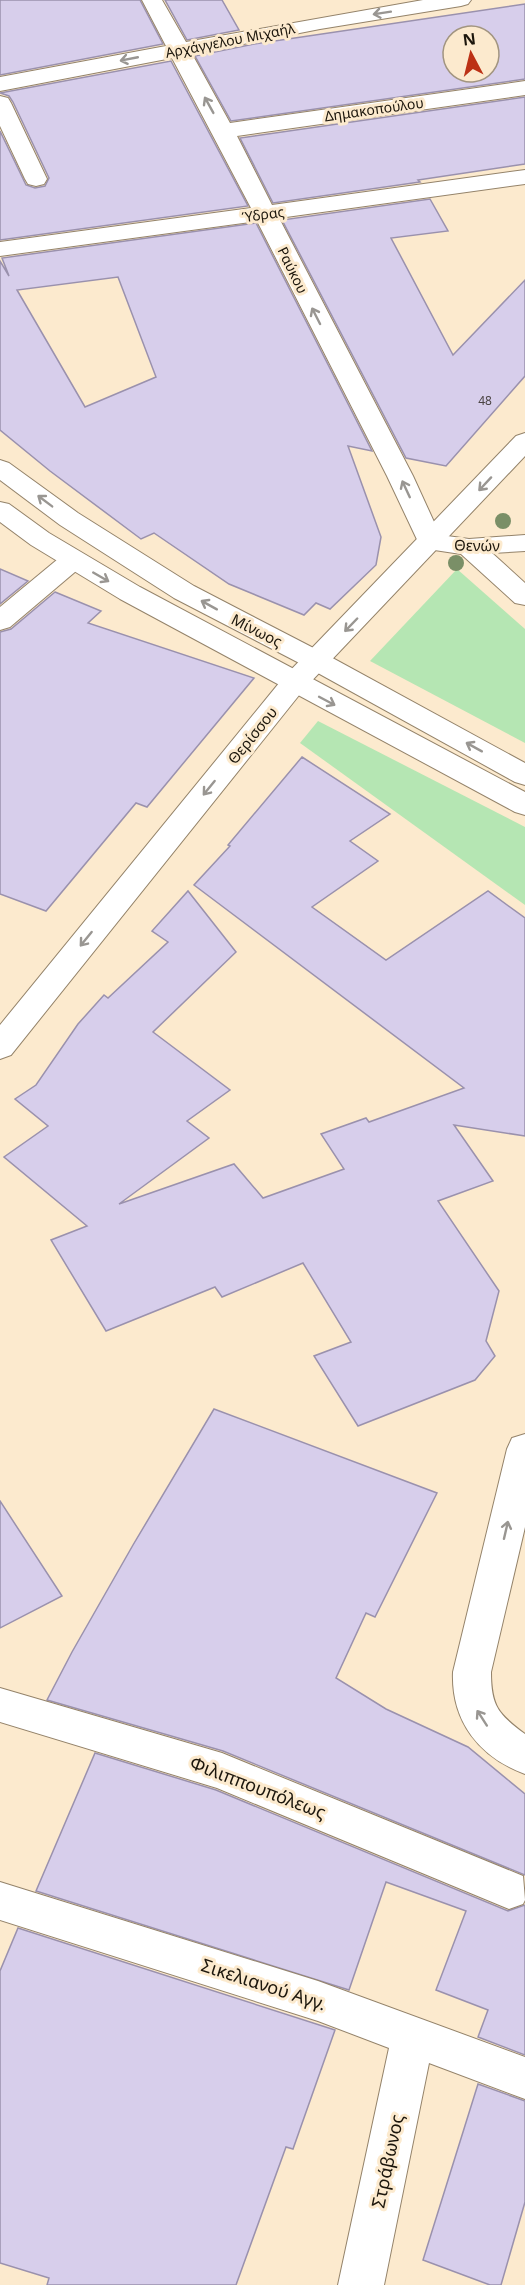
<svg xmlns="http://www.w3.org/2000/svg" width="525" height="2285" viewBox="0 0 525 2285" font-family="'Noto Sans',sans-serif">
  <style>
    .green { fill: #b5e6b3 }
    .building { fill: #d7ceeb; stroke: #9a91ad; stroke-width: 1.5; fill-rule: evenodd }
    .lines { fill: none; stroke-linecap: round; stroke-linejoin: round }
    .minor-casing { stroke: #94836a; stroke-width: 2 }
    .tertiary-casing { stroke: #94836a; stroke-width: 2 }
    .secondary-casing { stroke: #94836a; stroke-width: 2 }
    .minor { fill: #fff; fill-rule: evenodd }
    .tertiary { fill: #fff; fill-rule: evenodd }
    .secondary { fill: #fff; fill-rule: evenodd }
    .tree { fill: #7a8f67 }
    .oneway { stroke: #999692 }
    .labels { text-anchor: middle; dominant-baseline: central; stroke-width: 6; stroke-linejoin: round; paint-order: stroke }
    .number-label { font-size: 12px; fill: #4b4444 }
    .far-street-label { font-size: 14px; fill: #1c160c; stroke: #fceace }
    .street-label { font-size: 15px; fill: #1c160c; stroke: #fceace }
    .near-street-label { font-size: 18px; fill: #1c160c; stroke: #fceace }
  </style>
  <rect width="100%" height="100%" fill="#fceace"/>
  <g class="green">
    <path d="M457,569L525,629V743L370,661Z"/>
    <path d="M318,721L525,827V905L300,743Z"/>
  </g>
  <g class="building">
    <path d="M0,0H140L163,44L0,75Z"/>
    <path d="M165,0H222L239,30L187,40Z"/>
    <path d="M525,4V79L231,121L195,56L254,44ZM453,36H489V72H453Z"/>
    <path d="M171,61L248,206L0,240V131L26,185L35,188L45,186L49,178L13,102L9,96L0,93Z"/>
    <path d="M525,97V164L418,180L420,182L273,203L240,138Z"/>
    <path d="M430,199L448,231L391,238L453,355L525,280V376L446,466L406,458L282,220Z"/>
    <path d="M256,223L372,451L348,446L381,537L376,565L330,609L316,603L304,615L229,584L154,533L141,539L50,471L0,430V261L9,276L2,258ZM118,277L156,377L85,407L17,290Z"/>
    <path d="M0,569L28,581L0,604Z"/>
    <path d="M55,592L101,611L88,623L254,678L147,807L136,803L46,911L0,894V632L11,629Z"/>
    <path d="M302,757L390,814L350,841L378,861L312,907L386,960L488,891L525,918V1136L454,1125L493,1181L438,1201L499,1291L486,1341L495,1356L475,1380L358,1426L314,1356L351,1342L303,1263L222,1297L215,1287L106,1331L51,1240L87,1226L4,1157L48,1126L15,1099L36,1085L78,1024L104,995L108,998L168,942L152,931L188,891L236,952L153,1032L230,1090L187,1121L209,1138L119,1204L234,1164L263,1198L344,1169L321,1134L366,1118L369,1122L464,1088L194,885L230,846L228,845Z"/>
    <path d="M214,1409L437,1493L375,1617L366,1613L336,1678L386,1709L468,1747L525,1794V1875L223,1751L47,1700L72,1652L133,1545Z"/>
    <path d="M0,1501L62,1596L0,1628Z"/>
    <path d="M95,1753L216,1790L508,1911L525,1905V2055L478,2037L488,2010L436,1990L466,1911L386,1882L349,1990L36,1891Z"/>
    <path d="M18,1928L335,2030L293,2149L286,2147L236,2285H47L49,2278L0,2263V1971Z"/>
    <path d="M478,2084L525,2101V2202L501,2285H490L423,2260Z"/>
  </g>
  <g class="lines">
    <g class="minor-casing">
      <g id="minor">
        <path d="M142,0H162L186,42L423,0H471L468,4L461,6L320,29L192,54L230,123L525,81V95L237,136L272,205L525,170V184L279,218L413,476L440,535L469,539L525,535V551L492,553L525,583V605L515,603L461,554L421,548L387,476L257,221L0,256V242L251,208L172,58L0,91V77L166,46Z"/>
        <path d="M0,96L8,98L11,103L47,179L44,184L36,186L28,184L25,179L0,126Z"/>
        <path d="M73,552L82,554L86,560L82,566L10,627L0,630V607L64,554Z"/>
        <path d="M525,1434V1527L491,1672C491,1706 498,1714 525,1734V1774C479,1757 451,1721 453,1672L507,1449L512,1438Z"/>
        <path d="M0,1688L222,1753L523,1876L525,1900L523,1904L509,1909L217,1788L0,1722Z"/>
        <path d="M0,1882L318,1981L525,2057V2099L429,2063L384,2285H338L389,2048L318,2021L0,1920Z"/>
      </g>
    </g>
    <g class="tertiary-casing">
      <path id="tertiary" d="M525,433V456L304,689L11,1055L0,1059V1025L284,677L516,436Z"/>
    </g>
    <g class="secondary-casing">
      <g id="secondary">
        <path d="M0,460L9,463L78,513L194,586L327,655L525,763V785L515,782L307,667L174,598L60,525L0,480Z"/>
        <path d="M0,502L9,504L49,533L140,587L525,792V815L515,812L120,599L31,545L0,522Z"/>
      </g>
    </g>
    <use href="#minor" class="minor"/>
    <use href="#tertiary" class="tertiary"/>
    <use href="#secondary" class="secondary"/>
  </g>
  <g class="tree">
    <circle cx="503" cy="521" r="8"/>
    <circle cx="456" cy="563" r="8"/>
  </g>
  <defs><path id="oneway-shaft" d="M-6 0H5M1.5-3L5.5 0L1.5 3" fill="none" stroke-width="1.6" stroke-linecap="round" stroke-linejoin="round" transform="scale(1.5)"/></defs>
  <g class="oneway">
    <use href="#oneway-shaft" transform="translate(382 13) rotate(171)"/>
    <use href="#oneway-shaft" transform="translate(129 59) rotate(169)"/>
    <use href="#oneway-shaft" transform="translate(209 105) rotate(-119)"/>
    <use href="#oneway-shaft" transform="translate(316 316) rotate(-117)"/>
    <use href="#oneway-shaft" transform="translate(485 484) rotate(133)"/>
    <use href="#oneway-shaft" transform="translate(406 489) rotate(-115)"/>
    <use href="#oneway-shaft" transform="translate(45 501) rotate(-143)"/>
    <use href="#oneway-shaft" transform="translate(101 577) rotate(30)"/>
    <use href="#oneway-shaft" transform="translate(209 605) rotate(-151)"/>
    <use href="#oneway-shaft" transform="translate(351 625) rotate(134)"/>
    <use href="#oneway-shaft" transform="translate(327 701) rotate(28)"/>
    <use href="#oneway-shaft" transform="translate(474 747) rotate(-151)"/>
    <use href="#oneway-shaft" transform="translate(209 788) rotate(129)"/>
    <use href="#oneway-shaft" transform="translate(86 939) rotate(129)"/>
    <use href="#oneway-shaft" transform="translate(506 1530) rotate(-77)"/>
    <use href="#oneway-shaft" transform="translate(482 1718) rotate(-123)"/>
  </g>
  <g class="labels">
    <g class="number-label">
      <text x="485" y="400">48</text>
    </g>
    <g class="far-street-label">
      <text transform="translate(230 40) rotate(-11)">Αρχάγγελου Μιχαήλ</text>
      <text transform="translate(374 109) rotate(-8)">Δημακοπούλου</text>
      <text transform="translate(263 214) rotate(-8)">Ύδρας</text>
      <text transform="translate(293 270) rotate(64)">Ραύκου</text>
    </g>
    <g class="street-label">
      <text transform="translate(477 545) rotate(1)">Θενών</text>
      <text transform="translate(257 630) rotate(27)">Μίνωος</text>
      <text transform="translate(252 735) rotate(-51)">Θερίσσου</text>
    </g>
    <g class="near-street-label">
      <text transform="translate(258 1787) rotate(21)">Φιλιππουπόλεως</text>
      <text transform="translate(264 1984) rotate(18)">Σικελιανού Αγγ.</text>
      <text transform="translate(387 2161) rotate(-78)">Στράβωνος</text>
    </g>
  </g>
  <g transform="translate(471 54) rotate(353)"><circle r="28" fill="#fceace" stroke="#a29580" stroke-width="1.5"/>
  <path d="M0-4.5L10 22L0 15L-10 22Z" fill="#bc3115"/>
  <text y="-9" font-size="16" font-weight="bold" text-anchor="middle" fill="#1c160c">N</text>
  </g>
</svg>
